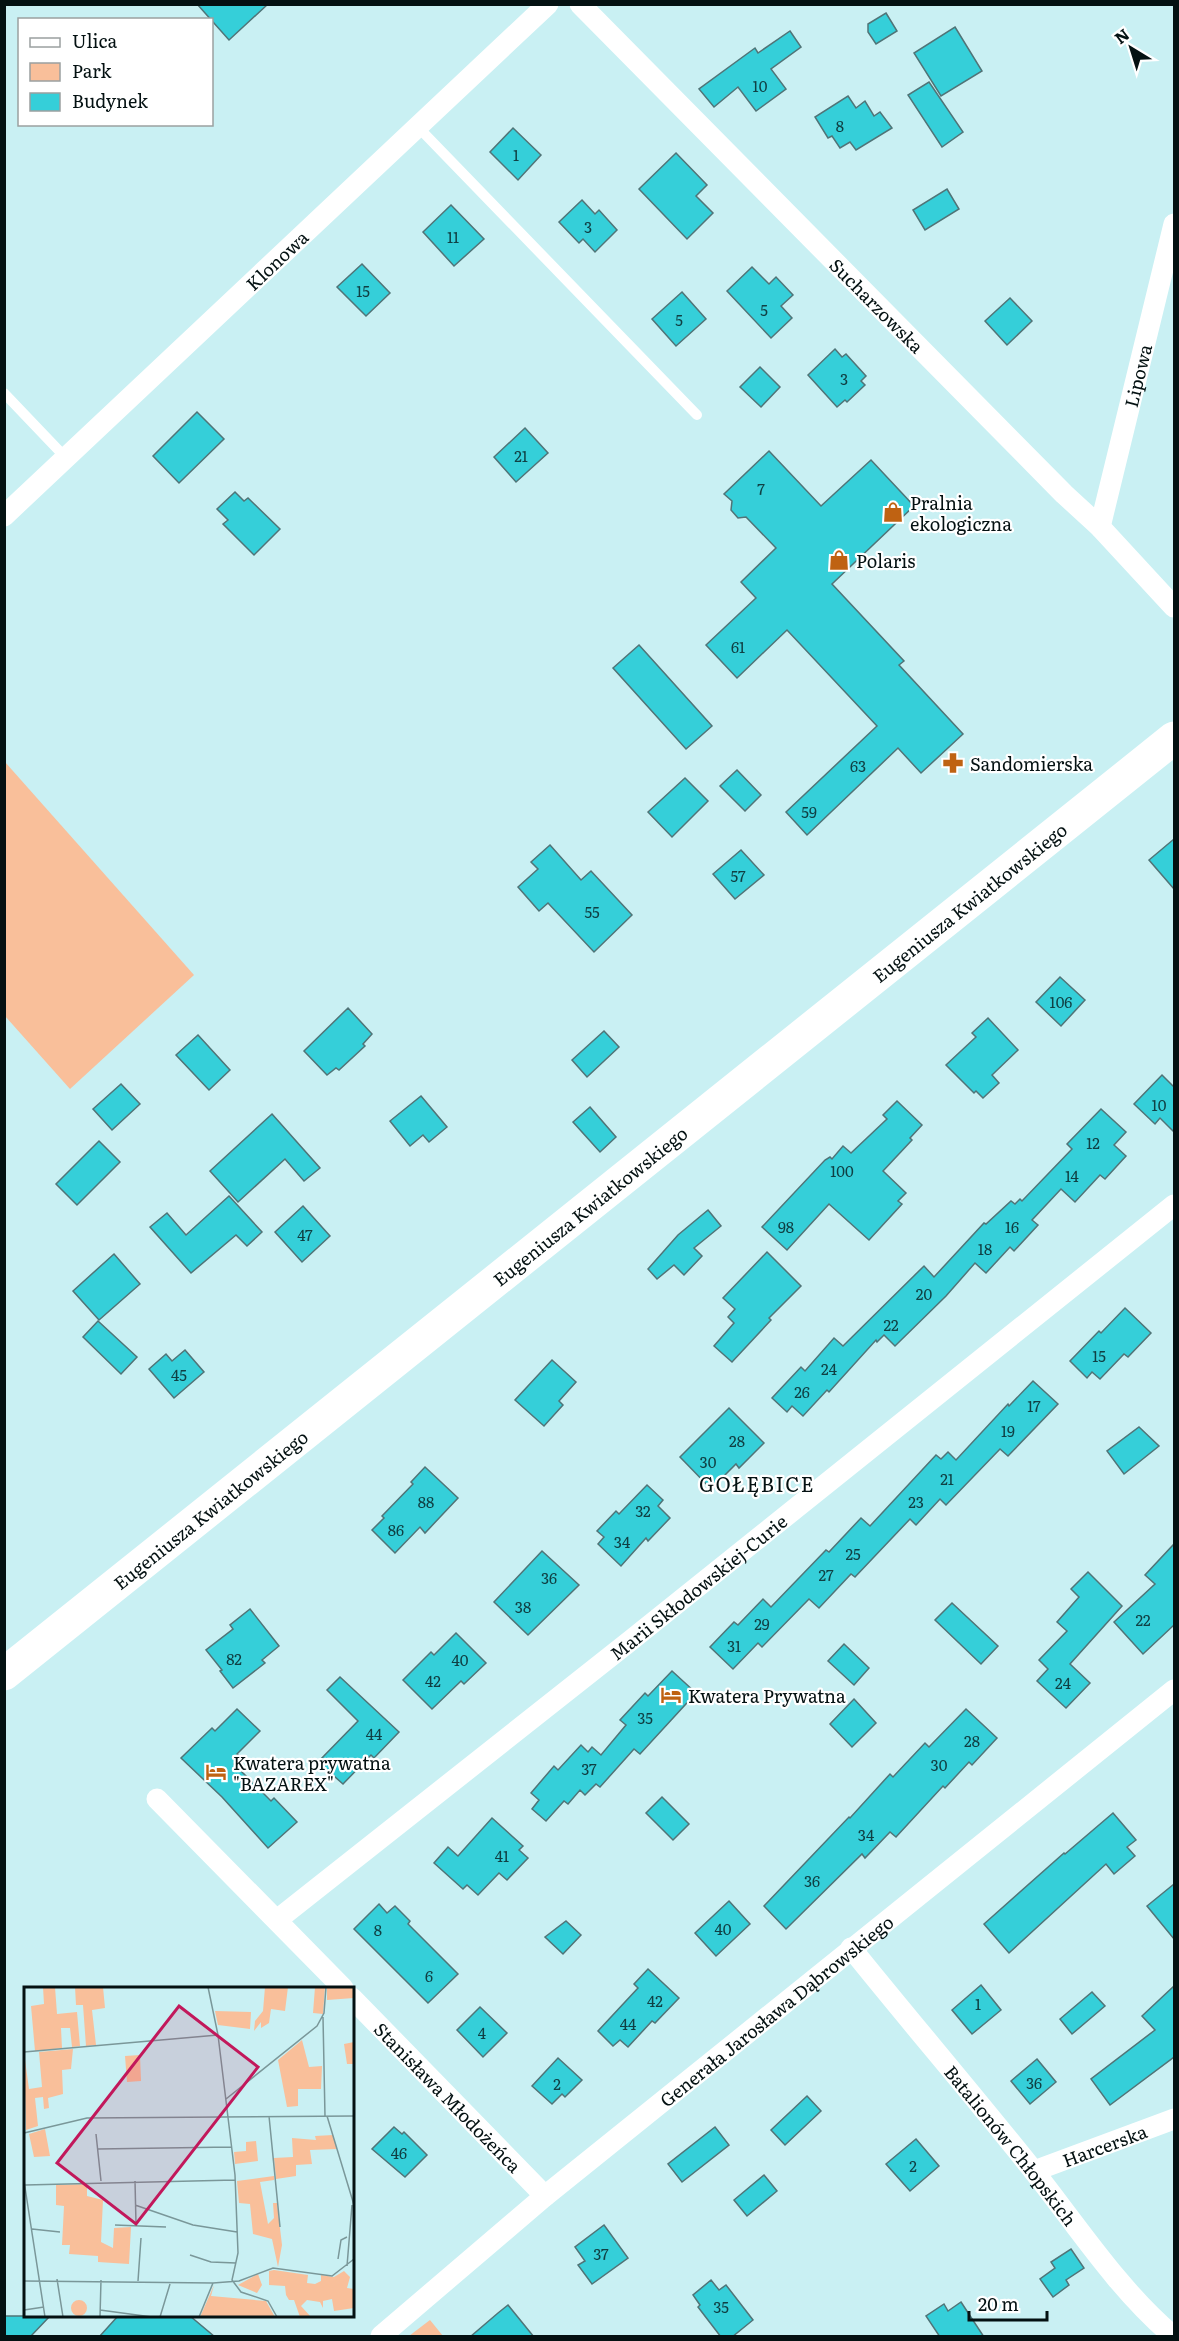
<svg xmlns="http://www.w3.org/2000/svg" width="1179" height="2341" viewBox="0 0 1179 2341" font-family="Literata,serif">
  <style>
    .green { fill: #f9bf9a }
    .building { fill: #35cfd9; stroke: #507477; stroke-width: 1.5 }
    .lines { fill: none; stroke-linecap: round; stroke-linejoin: round }
    .lane { stroke: #fff; stroke-width: 10 }
    .street { stroke: #fff; stroke-width: 21 }
    .primary { stroke: #fff; stroke-width: 33 }
    .labels { text-anchor: middle; dominant-baseline: central; stroke-width: 4.5; stroke-linejoin: round; paint-order: stroke }
    .number-label { font-size: 15px; fill: #104044 }
    .street-label { font-size: 18px; fill: #041112; stroke: #fff }
    .poi-label { font-size: 18px; fill: #041112; stroke: #fff; text-anchor: start }
    .neighbourhood-label { font-size: 20px; letter-spacing: 1.5px; fill: #041112; stroke: #fff }
    .inset-road { fill: none; stroke: #7a9799; stroke-width: 1.5 }
    .view { fill: #c2185b; fill-opacity: 0.15; stroke: #c2185b; stroke-width: 3 }
    .inset-edge { fill: none; stroke: #041112; stroke-width: 3 }
  </style>
  <rect width="100%" height="100%" fill="#c9f0f3"/>
  <g class="green">
    <path d="M5,762L194,975L70,1089L5,1016Z"/>
    <path d="M430,2320L443,2336H409Z"/>
  </g>
  <g class="building">
    <path d="M197,4H268L229,40Z"/>
    <path d="M886,13L897,31L876,44L868,32V24Z"/>
    <path d="M955,27L982,71L941,96L914,53Z"/>
    <path d="M790,31L801,47L771,69L786,89L756,111L738,87L714,107L699,89L755,48L758,53Z"/>
    <path d="M929,82L963,132L942,147L908,95Z"/>
    <path d="M848,96L856,108L865,101L874,116L880,112L892,128L856,150L850,142L840,148L832,136L828,138L815,117Z"/>
    <path d="M513,128L541,155L518,180L490,152Z"/>
    <path d="M676,153L707,185L696,196L713,213L687,239L639,189Z"/>
    <path d="M947,189L959,209L925,230L913,210Z"/>
    <path d="M582,200L595,214L599,210L617,230L595,252L583,239L579,243L559,222Z"/>
    <path d="M451,205L484,239L454,266L423,232Z"/>
    <path d="M362,264L390,293L366,316L337,287Z"/>
    <path d="M752,267L769,284L776,277L793,295L781,306L792,318L771,338L727,291Z"/>
    <path d="M682,292L706,319L676,346L652,319Z"/>
    <path d="M1010,298L1032,321L1007,345L985,321Z"/>
    <path d="M835,349L842,357L846,354L866,376L861,381L865,385L847,402L845,400L837,407L808,375Z"/>
    <path d="M760,367L780,387L761,407L740,387Z"/>
    <path d="M197,412L224,439L179,483L153,456Z"/>
    <path d="M525,428L548,453L516,482L494,457Z"/>
    <path d="M769,451L821,506L871,460L914,506L832,584L904,661L899,665L963,734L921,773L898,748L807,835L786,812L877,726L787,630L737,678L706,645L756,598L741,582L776,548L746,517L738,518L731,510L732,501L724,494Z"/>
    <path d="M235,492L244,501L248,498L280,529L254,555L223,524L228,520L217,509Z"/>
    <path d="M639,645L712,726L686,749L613,668Z"/>
    <path d="M737,770L761,795L745,811L720,786Z"/>
    <path d="M685,778L708,801L672,837L648,812Z"/>
    <path d="M1174,839V889L1149,860Z"/>
    <path d="M550,845L581,880L591,871L632,915L594,952L548,903L539,911L518,887L538,869L531,862Z"/>
    <path d="M741,850L764,875L735,899L713,874Z"/>
    <path d="M1060,977L1085,1000L1061,1026L1036,1002Z"/>
    <path d="M348,1008L372,1034L363,1044L365,1046L339,1070L336,1068L327,1075L304,1051Z"/>
    <path d="M988,1018L1018,1050L992,1075L999,1083L983,1098L976,1091L974,1093L946,1065L976,1037L972,1033Z"/>
    <path d="M604,1031L619,1047L587,1077L572,1060Z"/>
    <path d="M198,1035L230,1070L209,1090L176,1055Z"/>
    <path d="M1162,1075L1174,1087V1132L1160,1118L1155,1124L1134,1104Z"/>
    <path d="M121,1084L140,1104L112,1130L93,1109Z"/>
    <path d="M421,1096L447,1127L429,1142L423,1135L410,1146L390,1121Z"/>
    <path d="M897,1101L922,1125L910,1138L912,1140L883,1171L906,1193L898,1201L902,1204L869,1240L829,1204L787,1250L762,1227L825,1160L830,1157L832,1159L843,1146L851,1153L887,1119L883,1115Z"/>
    <path d="M590,1107L616,1137L600,1152L573,1122Z"/>
    <path d="M1101,1109L1126,1132L1114,1145L1126,1156L1105,1179L1100,1175L1075,1202L1061,1189L1032,1220L1038,1225L1014,1251L1010,1247L986,1273L975,1263L946,1296L895,1346L884,1335L877,1342L876,1340L829,1392L827,1390L803,1416L792,1406L787,1412L772,1398L801,1367L805,1371L834,1338L843,1346L924,1266L934,1277L984,1223L986,1224L1011,1201L1015,1204L1020,1199L1022,1201L1072,1149L1067,1144Z"/>
    <path d="M272,1114L320,1168L304,1181L285,1159L238,1202L210,1171Z"/>
    <path d="M99,1141L120,1162L77,1205L56,1184Z"/>
    <path d="M229,1196L262,1232L247,1246L236,1235L191,1273L150,1227L167,1213L186,1235Z"/>
    <path d="M303,1206L330,1236L302,1262L275,1232Z"/>
    <path d="M708,1210L721,1226L694,1248L702,1256L684,1275L674,1265L657,1279L648,1269L678,1235Z"/>
    <path d="M767,1252L801,1286L769,1318L771,1320L732,1362L714,1346L734,1323L728,1317L735,1309L723,1298Z"/>
    <path d="M114,1254L140,1284L99,1320L73,1291Z"/>
    <path d="M1125,1308L1151,1333L1128,1357L1124,1354L1100,1379L1092,1372L1087,1378L1070,1361L1099,1331L1101,1333Z"/>
    <path d="M98,1321L137,1357L121,1374L83,1337Z"/>
    <path d="M185,1350L204,1372L174,1398L149,1369L166,1354L172,1361Z"/>
    <path d="M552,1360L576,1382L559,1401L563,1405L544,1426L515,1400Z"/>
    <path d="M1033,1381L1058,1404L1008,1456L1000,1449L946,1505L940,1499L916,1525L910,1519L855,1577L851,1574L819,1608L809,1599L762,1647L758,1643L733,1669L710,1647L734,1622L738,1625L763,1599L771,1607L826,1550L829,1552L861,1518L870,1526L936,1455L941,1459L948,1452L956,1460L1008,1404L1009,1406Z"/>
    <path d="M729,1408L764,1443L739,1468L736,1464L711,1489L680,1457Z"/>
    <path d="M1139,1427L1159,1446L1124,1474L1107,1451Z"/>
    <path d="M425,1467L458,1498L425,1533L420,1527L395,1553L372,1530L384,1518L382,1516L413,1484L411,1482Z"/>
    <path d="M647,1485L663,1500L658,1506L670,1518L648,1541L646,1538L621,1566L598,1544L604,1537L597,1531L616,1511L619,1514Z"/>
    <path d="M1174,1544V1625L1143,1654L1114,1622L1155,1584L1145,1575Z"/>
    <path d="M542,1551L579,1585L528,1635L494,1602Z"/>
    <path d="M1088,1572L1122,1606L1070,1664L1090,1683L1066,1708L1037,1681L1048,1669L1039,1660L1067,1631L1057,1622L1079,1597L1071,1589Z"/>
    <path d="M952,1603L998,1646L981,1664L935,1620Z"/>
    <path d="M250,1609L279,1646L262,1660L265,1663L233,1688L220,1671L222,1670L206,1650L233,1629L230,1625Z"/>
    <path d="M456,1633L486,1663L464,1684L461,1681L432,1709L403,1680L431,1652L434,1655Z"/>
    <path d="M844,1644L869,1668L854,1685L828,1661Z"/>
    <path d="M672,1671L696,1693L640,1754L634,1749L600,1787L596,1784L585,1795L580,1790L568,1804L564,1801L546,1821L532,1809L539,1800L531,1793L554,1766L558,1770L581,1745L588,1752L592,1747L601,1755L626,1725L620,1720L645,1693L648,1696Z"/>
    <path d="M340,1677L399,1732L374,1758L371,1755L343,1784L318,1762L358,1721L327,1690Z"/>
    <path d="M854,1699L876,1723L852,1747L830,1724Z"/>
    <path d="M237,1709L260,1731L237,1754L241,1758L234,1764L271,1801L274,1798L297,1822L268,1848L222,1797L181,1758L212,1728L215,1731Z"/>
    <path d="M966,1709L997,1738L972,1765L969,1762L945,1788L943,1786L896,1837L890,1832L865,1858L862,1854L786,1929L764,1906L849,1817L850,1818L890,1774L893,1777L925,1743L929,1747Z"/>
    <path d="M662,1797L689,1824L673,1840L646,1813Z"/>
    <path d="M1113,1813L1136,1840L1127,1847L1135,1856L1114,1874L1106,1864L1009,1953L984,1924L1064,1853L1065,1854Z"/>
    <path d="M492,1818L523,1846L519,1850L528,1858L507,1880L499,1873L478,1895L467,1885L463,1889L434,1863L448,1847L458,1856Z"/>
    <path d="M1174,1884V1939L1147,1906Z"/>
    <path d="M729,1901L750,1924L716,1956L695,1933Z"/>
    <path d="M379,1904L387,1913L395,1906L410,1921L408,1924L458,1974L428,2003L354,1929Z"/>
    <path d="M566,1921L581,1935L563,1954L545,1937Z"/>
    <path d="M648,1969L679,1998L655,2023L652,2021L628,2047L620,2040L613,2046L598,2031L638,1988L634,1984Z"/>
    <path d="M981,1985L1001,2010L972,2034L952,2010Z"/>
    <path d="M1174,1986V2057L1110,2105L1091,2079L1155,2030L1142,2016Z"/>
    <path d="M1092,1992L1105,2006L1072,2034L1060,2019Z"/>
    <path d="M480,2007L507,2033L483,2057L457,2030Z"/>
    <path d="M558,2058L582,2080L565,2097L562,2094L552,2104L532,2086Z"/>
    <path d="M1037,2059L1056,2082L1030,2104L1011,2081Z"/>
    <path d="M807,2096L821,2111L785,2145L771,2130Z"/>
    <path d="M394,2127L402,2134L404,2132L427,2155L405,2177L372,2149Z"/>
    <path d="M715,2127L729,2145L682,2182L668,2164Z"/>
    <path d="M916,2139L939,2166L910,2191L886,2164Z"/>
    <path d="M764,2175L777,2191L747,2216L734,2200Z"/>
    <path d="M604,2225L628,2258L592,2284L578,2265L585,2261L575,2247Z"/>
    <path d="M1071,2249L1084,2268L1066,2280L1069,2285L1053,2297L1040,2279L1055,2268L1051,2262Z"/>
    <path d="M711,2280L719,2290L726,2285L753,2320L732,2337H721L698,2307L700,2305L693,2295Z"/>
    <path d="M961,2302L984,2337H940L926,2316L944,2304L948,2311Z"/>
    <path d="M508,2305L534,2337H470L498,2313Z"/>
    <path d="M4,2316H50L30,2337H4Z"/>
    <path d="M118,2316H190L215,2337H99Z"/>
  </g>
  <g class="lines">
    <g class="lane">
      <path d="M418,127L697,415"/>
      <path d="M4,393L66,458"/>
    </g>
    <g class="street">
      <path id="s1" d="M580,4L1064,494L1100,527L1174,607"/>
      <path id="s2" d="M4,516L548,4"/>
      <path id="s3" d="M1100,527L1174,224"/>
      <path d="M157,1799L343,1988"/>
      <path id="s4" d="M277,1920L630,1641L1174,1205"/>
      <path id="s5" d="M851,1948C912,2024 975,2097 1036,2174C1080,2230 1119,2290 1173,2336"/>
      <path id="s6" d="M352,1998L545,2196"/>
      <path id="s7" d="M1034,2171L1174,2119"/>
      <path id="s8" d="M381,2336L545,2196L1174,1690"/>
    </g>
    <path class="primary" id="s9" d="M4,1674L1174,738"/>
  </g>
  <defs>
    <g id="shop-bare" transform="scale(1.62)"><path d="M-5-2.5h2.3a2.7 3.5 0 0 1 5.4 0H5L5.5 6h-11ZM-1.5-2.5h3a1.5 2.3 0 0 0-3 0Z" fill="#bf6212" stroke="#fff" stroke-width="2.5" paint-order="stroke"/></g>
    <g id="pharmacy-bare" transform="scale(1.62)"><path d="M-2-6h4v4h4v4h-4v4h-4v-4h-4v-4h4Z" fill="#bf6212" stroke="#fff" stroke-width="2.5" paint-order="stroke"/></g>
    <g id="hotel-bare" transform="scale(1.62)"><path d="M-6-4.5h1.5V1H6V5H4.5V3h-9V5H-6ZM-4 0a1.8 1.8 0 1 1 3.6 0ZM.5 0V-2.5h3Q6-2.5 6 0Z" fill="#bf6212" stroke="#fff" stroke-width="2.5" paint-order="stroke"/></g>
  </defs>
  <g fill-rule="evenodd">
    <use href="#shop-bare" x="893" y="512"/>
    <use href="#shop-bare" x="839" y="560"/>
    <use href="#pharmacy-bare" x="953" y="763"/>
    <use href="#hotel-bare" x="671" y="1695"/>
    <use href="#hotel-bare" x="216" y="1772"/>
  </g>
  <g class="labels">
    <g class="number-label">
      <text x="760" y="85">10</text>
      <text x="840" y="125">8</text>
      <text x="516" y="154">1</text>
      <text x="588" y="226">3</text>
      <text x="453" y="236">11</text>
      <text x="363" y="290">15</text>
      <text x="764" y="309">5</text>
      <text x="679" y="319">5</text>
      <text x="844" y="378">3</text>
      <text x="521" y="455">21</text>
      <text x="761" y="488">7</text>
      <text x="738" y="646">61</text>
      <text x="858" y="765">63</text>
      <text x="809" y="811">59</text>
      <text x="738" y="875">57</text>
      <text x="592" y="911">55</text>
      <text x="1061" y="1001">106</text>
      <text x="1159" y="1104">10</text>
      <text x="1093" y="1142">12</text>
      <text x="842" y="1170">100</text>
      <text x="1072" y="1175">14</text>
      <text x="786" y="1226">98</text>
      <text x="1012" y="1226">16</text>
      <text x="305" y="1234">47</text>
      <text x="985" y="1248">18</text>
      <text x="924" y="1293">20</text>
      <text x="891" y="1324">22</text>
      <text x="1099" y="1355">15</text>
      <text x="829" y="1368">24</text>
      <text x="179" y="1374">45</text>
      <text x="802" y="1391">26</text>
      <text x="1034" y="1405">17</text>
      <text x="1008" y="1430">19</text>
      <text x="737" y="1440">28</text>
      <text x="708" y="1461">30</text>
      <text x="947" y="1478">21</text>
      <text x="426" y="1501">88</text>
      <text x="916" y="1501">23</text>
      <text x="643" y="1510">32</text>
      <text x="396" y="1529">86</text>
      <text x="622" y="1541">34</text>
      <text x="853" y="1553">25</text>
      <text x="826" y="1574">27</text>
      <text x="549" y="1577">36</text>
      <text x="523" y="1606">38</text>
      <text x="1143" y="1619">22</text>
      <text x="762" y="1623">29</text>
      <text x="734" y="1645">31</text>
      <text x="234" y="1658">82</text>
      <text x="460" y="1659">40</text>
      <text x="433" y="1680">42</text>
      <text x="1063" y="1682">24</text>
      <text x="645" y="1717">35</text>
      <text x="374" y="1733">44</text>
      <text x="972" y="1740">28</text>
      <text x="939" y="1764">30</text>
      <text x="589" y="1768">37</text>
      <text x="866" y="1834">34</text>
      <text x="502" y="1855">41</text>
      <text x="812" y="1880">36</text>
      <text x="723" y="1928">40</text>
      <text x="378" y="1929">8</text>
      <text x="429" y="1975">6</text>
      <text x="655" y="2000">42</text>
      <text x="978" y="2003">1</text>
      <text x="628" y="2023">44</text>
      <text x="482" y="2032">4</text>
      <text x="1034" y="2082">36</text>
      <text x="557" y="2083">2</text>
      <text x="399" y="2152">46</text>
      <text x="913" y="2165">2</text>
      <text x="601" y="2253">37</text>
      <text x="721" y="2306">35</text>
    </g>
    <g class="street-label">
      <text stroke="none"><textPath href="#s2" startOffset="374">Klonowa</textPath></text>
      <text stroke="none"><textPath href="#s1" startOffset="423">Sucharzowska</textPath></text>
      <text stroke="none"><textPath href="#s3" startOffset="156">Lipowa</textPath></text>
      <text stroke="none"><textPath href="#s9" startOffset="1236">Eugeniusza Kwiatkowskiego</textPath></text>
      <text stroke="none"><textPath href="#s9" startOffset="750">Eugeniusza Kwiatkowskiego</textPath></text>
      <text stroke="none"><textPath href="#s9" startOffset="264">Eugeniusza Kwiatkowskiego</textPath></text>
      <text stroke="none"><textPath href="#s4" startOffset="537">Marii Skłodowskiej-Curie</textPath></text>
      <text stroke="none"><textPath href="#s8" startOffset="512">Generała Jarosława Dąbrowskiego</textPath></text>
      <text stroke="none"><textPath href="#s6" startOffset="138">Stanisława Młodożeńca</textPath></text>
      <text stroke="none"><textPath href="#s5" startOffset="254">Batalionów Chłopskich</textPath></text>
      <text stroke="none"><textPath href="#s7" startOffset="75">Harcerska</textPath></text>
    </g>
    <g class="poi-label">
      <text x="910" y="502">Pralnia<tspan x="910" dy="21">ekologiczna</tspan></text>
      <text x="856" y="560">Polaris</text>
      <text x="970" y="763">Sandomierska</text>
      <text x="688" y="1695">Kwatera Prywatna</text>
      <text x="233" y="1762">Kwatera prywatna<tspan x="233" dy="21">"BAZAREX"</tspan></text>
    </g>
    <g class="neighbourhood-label">
      <text x="757" y="1483">GOŁĘBICE</text>
    </g>
  </g>
  <g transform="translate(24 1987)">
    <rect width="330" height="330" fill="#c9f0f3"/>
    <path d="M19,0H31L33,27L53,25L56,59L48,60L46,41H37L38,61L11,64L7,19L20,17ZM51,0H79L81,21L68,23L72,58L62,59L59,18H52ZM241,0H264L261,24L247,22L245,36L237,41V35L230,44L231,34L239,24ZM291,0H301L299,27L289,26ZM303,0H330V11L303,13ZM191,24L227,25L226,42L194,38ZM278,53L285,80L298,79L297,102H274V119L263,120L254,73ZM330,55V77H323L320,57ZM49,62L47,82L38,83L39,107L24,111L25,121L20,122L19,110L11,111L14,139L2,143L0,66L5,102L18,100L15,65ZM116,68L117,94L103,95L101,69ZM21,142L26,169L10,170L5,147ZM309,148L313,162L286,163L288,177L272,178V189L252,192L250,171L269,170L268,151L292,153L291,149ZM232,154L234,174L211,177L210,165L222,164V155ZM250,189V193L236,195L244,237L250,231L249,216H253L258,258L254,280L248,252L229,247L226,217L215,216L213,194ZM63,197V209L79,213L77,255L89,261L90,241L107,240L105,277L74,275V269L45,267L46,258H38L40,219L32,218V198ZM250,283L284,288L283,296L291,297L297,294V288L310,290L320,284L326,290L323,301L330,302V321L310,324L308,312L299,314V321L296,315L283,313L277,319L287,330H276L270,313H265L262,308L261,299L245,298V284ZM234,287L238,298L233,306L214,298ZM190,298L187,309L242,314L251,330H176ZM47 321a8 8 0 1 1 16 0a8 8 0 1 1-16 0Z" fill="#f9bf9a"/>
    <path class="inset-road" d="M184,0L194,48L211,188L214,266L208,293L217,305L244,314L253,330M299,30L301,129M0,65L194,48M202,112L293,39L300,26L302,0M245,129L256,240M303,129L330,218M0,146L63,131L330,129M72,147L77,194M74,162L207,160M0,194L21,330M111,194L112,237M1,198L211,193M111,218L169,238L213,245M91,238L142,240M8,242L36,245M166,268L187,275L212,276M314,272L317,253L323,250M323,279L328,218M33,292L39,330M0,294L189,296L215,294L249,281L308,289L330,272M114,294L117,251M0,323L20,320M76,323L128,330M76,330L77,293M136,330L146,297M175,330L189,296"/>
    <path class="view" d="M155,19L234,80L112,237L33,176Z"/>
    <rect width="330" height="330" class="inset-edge"/>
  </g>
  <rect width="1179" height="2341" fill="none" stroke="#041112" stroke-width="12"/>
  <rect x="18" y="18" width="195" height="108" fill="#ffffff" stroke="#9ba0a0" stroke-width="1.5"/>
  <rect x="30" y="38" width="30" height="9" fill="#ffffff" stroke="#9ba0a0" stroke-width="1.5"/>
  <text x="72" y="48" font-size="18" fill="#041112">Ulica</text>
  <rect x="30" y="63" width="30" height="18" fill="#f9bf9a" stroke="#9ba0a0" stroke-width="1.5"/>
  <text x="72" y="78" font-size="18" fill="#041112">Park</text>
  <rect x="30" y="93" width="30" height="18" fill="#35cfd9" stroke="#9ba0a0" stroke-width="1.5"/>
  <text x="72" y="108" font-size="18" fill="#041112">Budynek</text>
  <g transform="translate(1131 48) rotate(322)" stroke="#ffffff" stroke-width="4.5" paint-order="stroke">
  <path d="M0-4.5L10 22L0 15L-10 22Z" fill="#041112"/>
  <text y="-9" font-size="16" font-weight="bold" text-anchor="middle" fill="#041112">N</text>
  </g>
  <path d="M969 2311v9h78v-9" fill="none" stroke="#041112" stroke-width="3"/>
  <text x="978" y="2311" font-size="18" fill="#041112" stroke="#ffffff" stroke-width="4.5" paint-order="stroke">20 m</text>
</svg>
